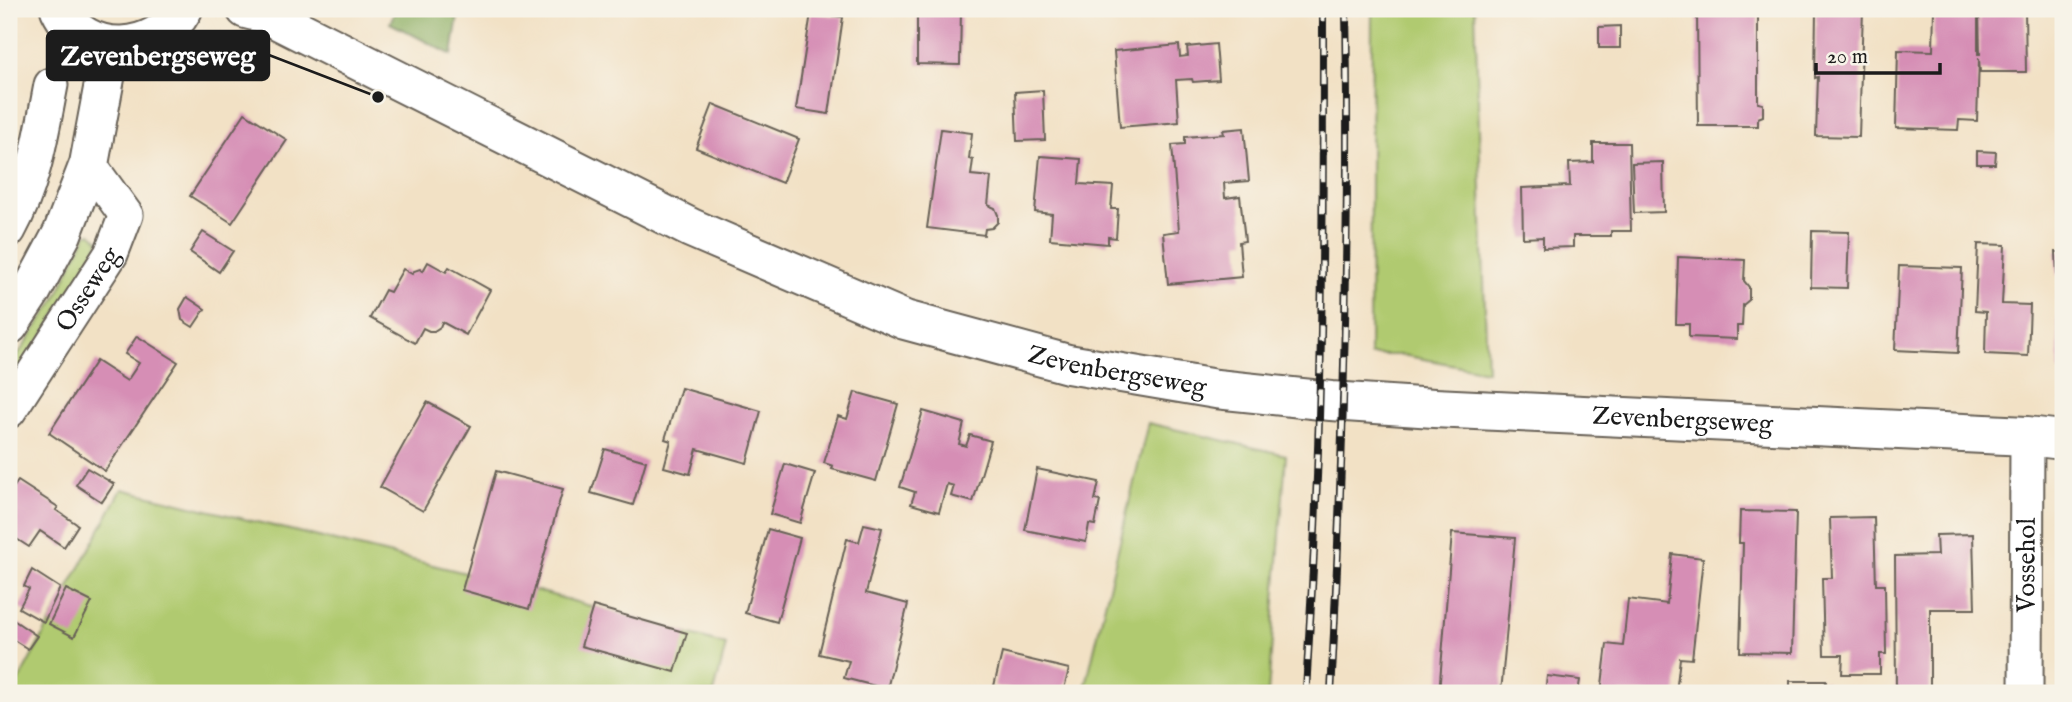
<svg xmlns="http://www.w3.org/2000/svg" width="2072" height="702" viewBox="0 0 2072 702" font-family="'IM FELL English',serif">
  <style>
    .green { fill: #b0ca70; stroke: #667346; stroke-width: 2 }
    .forest { fill: #8cae62; stroke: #54653f; stroke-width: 2 }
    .building { fill: #d68eb5 }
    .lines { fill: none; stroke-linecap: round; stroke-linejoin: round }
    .street-casing { stroke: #676157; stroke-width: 37 }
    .secondary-casing { stroke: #676157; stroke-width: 42 }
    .street { stroke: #fff; stroke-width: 33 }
    .secondary { stroke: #fff; stroke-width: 38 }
    .rail-casing { stroke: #1c1c1c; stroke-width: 8 }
    .rail { stroke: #f7f3e8; stroke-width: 5; stroke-dasharray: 16; stroke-linecap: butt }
    .labels { text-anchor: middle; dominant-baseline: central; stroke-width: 5; stroke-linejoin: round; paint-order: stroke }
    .street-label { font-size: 26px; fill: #1c1c1c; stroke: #f7f3e8 }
    .leader { fill: none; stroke: #1c1c1c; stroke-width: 2.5 }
    .callout-dot { fill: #1c1c1c; stroke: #f7f3e8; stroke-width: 2.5 }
    .callout { fill: #1c1c1c; stroke: #1c1c1c; stroke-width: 2.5 }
    .callout-label { font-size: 28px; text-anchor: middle; font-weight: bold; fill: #fff }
  </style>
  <rect width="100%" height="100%" fill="#f7f3e8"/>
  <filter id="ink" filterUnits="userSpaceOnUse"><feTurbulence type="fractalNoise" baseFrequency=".0143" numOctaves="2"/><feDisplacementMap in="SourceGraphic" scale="14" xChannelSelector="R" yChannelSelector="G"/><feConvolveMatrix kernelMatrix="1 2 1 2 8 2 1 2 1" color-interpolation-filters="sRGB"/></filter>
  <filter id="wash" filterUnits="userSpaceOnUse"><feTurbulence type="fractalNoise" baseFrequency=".00686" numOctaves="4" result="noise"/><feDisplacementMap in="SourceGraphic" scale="28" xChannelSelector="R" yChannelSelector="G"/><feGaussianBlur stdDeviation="1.57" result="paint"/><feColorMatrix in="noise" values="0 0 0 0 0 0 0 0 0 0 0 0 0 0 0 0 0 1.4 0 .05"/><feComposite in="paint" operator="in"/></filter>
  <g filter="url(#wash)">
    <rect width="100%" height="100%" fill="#f2e1c5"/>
    <g class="green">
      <path d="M1372,9H1475L1487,371L1402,355H1370Z"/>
      <path d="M91,233L100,241L9,393V368L55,300L86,235Z"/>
      <path d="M1148,423L1286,455L1268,693H1084Z"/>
      <path d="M122,489L531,589L726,645L714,693H12Z"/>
    </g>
    <path class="forest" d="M396,9H459L452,55L390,23Z"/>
    <g id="blocks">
      <g class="building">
        <path d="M917,9H961L960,65L917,64Z"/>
        <path d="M1697,9H1758V103L1763,104V116L1758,118V126H1698Z"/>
        <path d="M1816,9H1863L1859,137L1816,136L1818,77L1815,78Z"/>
        <path d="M1934,9H1978V54H1980L1979,10L2025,9L2026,72H1980L1979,58L1977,121L1959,120L1958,130L1896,128L1898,50L1933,51Z"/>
        <path d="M811,13L843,17L829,114L796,109Z"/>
        <path d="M1620,26V48H1599V27Z"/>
        <path d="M1216,44L1219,80L1193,82L1192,79L1176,80L1179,122L1120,127L1114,51L1179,45L1180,57L1188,56L1187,47Z"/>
        <path d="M1043,90L1045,140L1017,141L1015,92Z"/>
        <path d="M713,104L799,139L782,183L696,148Z"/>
        <path d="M245,113L287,140L232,223L190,196Z"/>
        <path d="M1244,128L1249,181L1224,183L1225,198L1240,196L1245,241L1239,242L1242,277L1168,284L1163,233L1179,231L1172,145L1185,144V137L1224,134L1223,130Z"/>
        <path d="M941,129L972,133L969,159L973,160L971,175L991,177L988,205L995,208L998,215V222L992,228L985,229L984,235L927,228Z"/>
        <path d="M1593,143H1629L1631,231H1611V236H1573V247L1543,248V237L1523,238L1522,188L1570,186L1569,163L1593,162Z"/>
        <path d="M1977,151L1996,152L1995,164H1977Z"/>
        <path d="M1040,156L1081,159L1079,184L1113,186L1111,209H1118L1116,238L1108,237V244L1050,239L1052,214L1035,212Z"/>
        <path d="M1663,162L1664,212L1634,213L1632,163Z"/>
        <path d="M1812,231L1849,232L1847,288L1811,287Z"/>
        <path d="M203,232L233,251L219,272L190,252Z"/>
        <path d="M1978,244L2005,245L2002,304L2030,305L2028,356L1985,354L1986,312L1975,311Z"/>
        <path d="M2056,252H2063V275H2057Z"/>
        <path d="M1678,257L1745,260L1744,281L1749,287V300L1743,305L1742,326H1737V339L1689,337V324H1676Z"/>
        <path d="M428,262L446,272L449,267L490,290L466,335L442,322L440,327L434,331H429L423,328L415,343L370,318L385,290L390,292L403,269L412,274L414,271L420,269L423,271Z"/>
        <path d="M1899,266L1962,268L1958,353L1895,350Z"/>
        <path d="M2057,291H2063V372H2059Z"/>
        <path d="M187,297L205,309L193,327L182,320L180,309Z"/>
        <path d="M137,336L178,362L105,471L49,433L96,361L127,381L139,363L125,354Z"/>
        <path d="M681,388L761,411L747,463L697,449L690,474L664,467L671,441L665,439Z"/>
        <path d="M855,392L898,404L876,481L832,469L833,466L824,463L838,416L847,419Z"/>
        <path d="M427,402L471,426L423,511L380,487Z"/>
        <path d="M923,411L964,423L959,444L966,446L970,435L991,441L973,502L951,496L954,486L947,484L939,512L911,504L915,492L900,487Z"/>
        <path d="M605,449L646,461L633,505L591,493Z"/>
        <path d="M785,464L815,473L800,523L770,514Z"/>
        <path d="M87,468L114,484L102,502L76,485Z"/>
        <path d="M1037,469L1099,482L1095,500L1100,501L1095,525L1089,524L1086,542L1025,530Z"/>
        <path d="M496,471L563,489L529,609L462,590Z"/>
        <path d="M18,481L58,507L56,510L78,525L64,547L40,531L29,547L9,534V494Z"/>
        <path d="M1740,511L1796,512L1792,653L1740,652L1743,543H1739Z"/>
        <path d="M1874,517L1876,585H1885L1886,654H1880V674H1842L1843,655H1824L1822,578H1832L1830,518Z"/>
        <path d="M864,524L882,528L866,593L908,604L887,689L844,678L849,661L819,654L847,539L859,542Z"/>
        <path d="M768,529L800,538L777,622L745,613Z"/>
        <path d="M1452,533L1515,538L1501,693H1439Z"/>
        <path d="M1973,534L1975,609H1930V693H1896L1895,556L1937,555L1936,535Z"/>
        <path d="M1672,554L1703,558L1692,659L1680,658L1676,693H1601L1607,644L1623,646L1628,599L1667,604Z"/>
        <path d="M32,570L60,588L44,622L19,608L29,589L24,586Z"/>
        <path d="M66,589L92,602L74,637L49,624Z"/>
        <path d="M593,606L687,633L675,672L581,646Z"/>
        <path d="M9,617L37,636L28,649L9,637Z"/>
        <path d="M1002,653L1069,669L1063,693H1027L994,686Z"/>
        <path d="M1547,676L1580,680L1578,693H1545Z"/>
        <path d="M1790,681H1826L1825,693H1790Z"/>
      </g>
    </g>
  </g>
  <g filter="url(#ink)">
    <use href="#blocks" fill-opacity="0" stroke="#676157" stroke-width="2"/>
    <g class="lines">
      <g class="street-casing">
        <g id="street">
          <path d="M9,230C34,184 41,137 51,85"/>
          <path id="s1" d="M9,411L111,254L126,215L89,164"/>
          <path id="s2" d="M2026,693L2027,436"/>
        </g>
      </g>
      <g class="secondary-casing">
        <g id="secondary">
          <path d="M60,9C84,60 158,55 183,9"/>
          <path id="s3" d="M246,9L266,14L691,228L905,320L1068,364L1216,389L1331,401L1434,408L2027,436L2063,440"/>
          <path d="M9,325L32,290L62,234L89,164L111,46"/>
        </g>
      </g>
      <use href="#street" class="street"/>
      <use href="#secondary" class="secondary"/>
      <g class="rail-casing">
        <g id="rail">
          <path d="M1306,693C1309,630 1314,566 1316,502C1323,338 1323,173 1323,9"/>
          <path d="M1331,693C1343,465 1350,237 1346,9"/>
        </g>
      </g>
      <use href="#rail" class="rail"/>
    </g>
  </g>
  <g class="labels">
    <g class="street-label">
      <text stroke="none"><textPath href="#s1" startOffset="145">Osseweg</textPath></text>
      <text stroke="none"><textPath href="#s3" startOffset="948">Zevenbergseweg</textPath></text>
      <text stroke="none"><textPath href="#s3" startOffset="1516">Zevenbergseweg</textPath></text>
      <text stroke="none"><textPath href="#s2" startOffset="128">Vossehol</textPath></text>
    </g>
  </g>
  <path class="leader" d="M378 97L269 55"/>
  <circle class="callout-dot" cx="378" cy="97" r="7"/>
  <rect class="callout" x="47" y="31" width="222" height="49" rx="7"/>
  <g class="callout-label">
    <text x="158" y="65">Zevenbergseweg</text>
  </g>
  <rect width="2072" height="702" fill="none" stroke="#f7f3e8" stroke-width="35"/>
  <path d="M1816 63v10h124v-10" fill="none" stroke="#1c1c1c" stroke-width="3.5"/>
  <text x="1827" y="63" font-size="21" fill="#1c1c1c" stroke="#f7f3e8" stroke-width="5" paint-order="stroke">20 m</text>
</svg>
